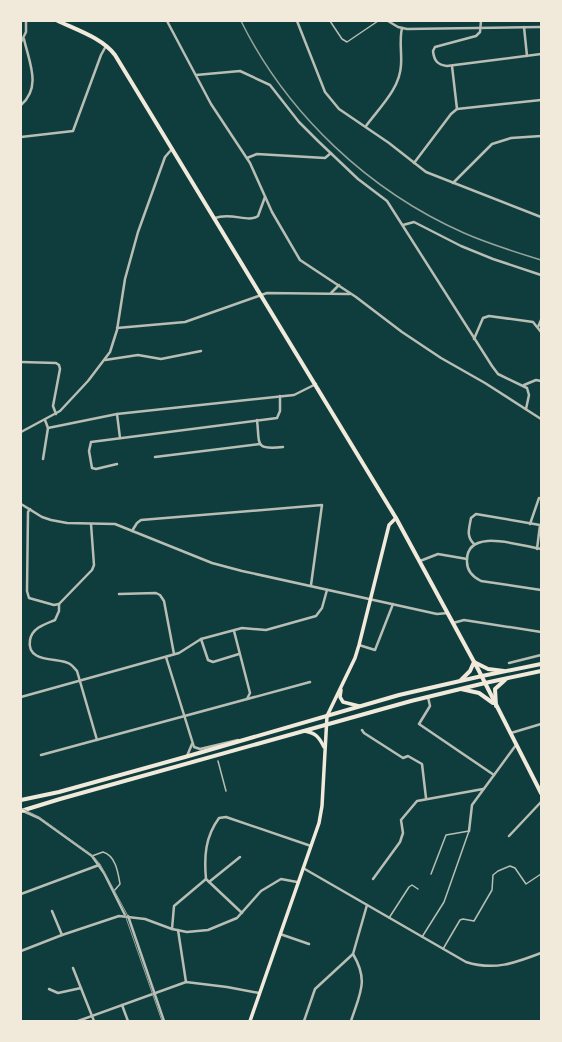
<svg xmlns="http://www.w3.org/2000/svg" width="562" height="1042" viewBox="0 0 562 1042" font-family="'PT Sans Narrow',sans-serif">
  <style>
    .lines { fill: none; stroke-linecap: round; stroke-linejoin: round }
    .service { stroke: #b8beb3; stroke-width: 1.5 }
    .minor { stroke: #b8beb3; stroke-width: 2.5 }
    .secondary { stroke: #f1e9da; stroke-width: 3.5 }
    .primary { stroke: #f1e9da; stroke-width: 4 }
    .trunk { stroke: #f1e9da; stroke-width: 4 }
    .tram { stroke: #97a49c; stroke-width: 1 }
    .rail { stroke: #97a49c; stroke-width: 1.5 }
  </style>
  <rect width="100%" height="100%" fill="#0f3d3e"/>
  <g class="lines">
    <g class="service">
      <path d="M330,21L342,39L347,42L378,21"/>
      <path d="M218,761L226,791"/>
      <path d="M92,856L103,852C116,856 118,873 120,884L114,891"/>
      <path d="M389,918L409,887L412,885L418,889"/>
      <path d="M422,937L444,902L469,831L446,835L431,874"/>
      <path d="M443,949L460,920L463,919L474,921L492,890L493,875L498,871L510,866L515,868L526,884L541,874"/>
    </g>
    <g class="minor">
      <path d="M167,21L211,104L250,163L272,212L300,260L356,297L402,332L441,358L485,383L541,419"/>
      <path d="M297,21L325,92L339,109L389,143L426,172L541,217"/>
      <path d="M388,21L398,27L407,29L541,27"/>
      <path d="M481,21L480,32L476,36L435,47L433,51C434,60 437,65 447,66L541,54"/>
      <path d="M524,27L527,56"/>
      <path d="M21,42L26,32V21"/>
      <path d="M452,66L457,109"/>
      <path d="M196,75L240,71L270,85L299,122L318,141L358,179L387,201L492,366L498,374L527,388L529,395L526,409"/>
      <path d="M21,105C42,87 29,62 24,39"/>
      <path d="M457,109L541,100"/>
      <path d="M366,126C379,108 400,89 401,65C402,53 399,41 402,28"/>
      <path d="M21,137L73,131L101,55L106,46"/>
      <path d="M247,158L257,154L325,158L331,153"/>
      <path d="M414,163L451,114L457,109"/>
      <path d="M453,183L492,144L511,138L541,136"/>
      <path d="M215,218C231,212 249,223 258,216L265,197"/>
      <path d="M403,225L414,222L461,246L493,259L541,275"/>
      <path d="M331,293L339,285"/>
      <path d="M538,327L541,320"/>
      <path d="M117,328L185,322L267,293L350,294"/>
      <path d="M474,339L483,318L489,316L533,322L541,332"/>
      <path d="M105,360L138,355L161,359L201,351"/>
      <path d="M21,362L56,363L59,365L60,369L53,406L56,414"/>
      <path d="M524,385L536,380L541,381"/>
      <path d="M117,414L120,438"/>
      <path d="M257,420C260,445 254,450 283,447"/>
      <path d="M48,428L117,414L294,395L316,384"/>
      <path d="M21,432L60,411L88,381L110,352L117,330L125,279L138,232L165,157L172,149"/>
      <path d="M155,457L260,444"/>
      <path d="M43,459L48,428L45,420"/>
      <path d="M117,464L96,469L92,468L89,451L91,442L277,418L280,411V396"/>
      <path d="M21,504L42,517L51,520L67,523L115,524L212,563L242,571L437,614L448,613"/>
      <path d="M30,509L28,512L27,591L29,598L54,605L59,604"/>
      <path d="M530,524L539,498"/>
      <path d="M132,531L137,523L141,520L322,505L311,585"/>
      <path d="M474,544C466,536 469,529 471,518L476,514L540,525L537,549"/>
      <path d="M541,549C521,546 465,526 467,562C467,571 473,577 481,581L541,590"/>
      <path d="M420,561L438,554L467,559"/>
      <path d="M119,594L156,593L160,595L164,601L174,654"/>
      <path d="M59,604V611L55,620C45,624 32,628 30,640C26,664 59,657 70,664C73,666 75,669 77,671L97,740"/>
      <path d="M59,604L92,570L94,565L91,524"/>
      <path d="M453,623L464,620L541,632"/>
      <path d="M234,631L250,693L247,699"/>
      <path d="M201,639L208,660L213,662L239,654"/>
      <path d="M359,645L375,650L393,604"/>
      <path d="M166,657L194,747L200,749L238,740"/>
      <path d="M509,663L541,655"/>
      <path d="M21,697L179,653L201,639L242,628L266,630L316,616L322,608L327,590"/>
      <path d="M428,697L430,706L419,724L494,775"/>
      <path d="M362,730L364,733L403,758L408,756L422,764L426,798"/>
      <path d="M511,733L541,724"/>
      <path d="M41,755L310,682"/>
      <path d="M187,756L192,744"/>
      <path d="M23,811L39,818L92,856L104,873L125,915"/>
      <path d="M469,831L472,805L516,745"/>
      <path d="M509,836L541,802"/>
      <path d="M303,868L466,962C494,971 515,963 541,953"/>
      <path d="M373,879L400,842L403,833L401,820L417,801L483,789"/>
      <path d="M209,882L240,857"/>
      <path d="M21,894L99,865"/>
      <path d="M52,911L62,935"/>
      <path d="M242,913L206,879C204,857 205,837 219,818L226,817L311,846"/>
      <path d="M128,916L164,1021"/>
      <path d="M172,929L174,906L206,879"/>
      <path d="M178,930L186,982"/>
      <path d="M280,934L309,944"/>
      <path d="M21,951L62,935L119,916L145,919L172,929L187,932L208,930L237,918L261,891L281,879L297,882"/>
      <path d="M73,968L94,1021"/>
      <path d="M49,989L58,993L81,988"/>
      <path d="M122,1005L128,1021"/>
      <path d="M78,1021L186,982L227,987L259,993"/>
      <path d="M304,1021L315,989L353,954L367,905"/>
      <path d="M351,1021C360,993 369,981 353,954"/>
    </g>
    <g class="secondary">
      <path d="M341,690L340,697L343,702L359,706"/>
      <path d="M304,731C316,733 319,737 324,747"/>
      <path d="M250,1021L319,823L322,806L327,716L355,658L359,645L389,525L396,518"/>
    </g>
    <g class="primary">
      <path d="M58,21C77,30 102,38 115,55L396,518L479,671L541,793"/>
      <path d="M461,680L470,671L474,662"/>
      <path d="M461,689L479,693L493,703"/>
      <path d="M21,800L59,792L185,757L399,695L482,676"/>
      <path d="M21,811L60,799L411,701L485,683"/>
    </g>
    <g class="trunk">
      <path d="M474,662L488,669L504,671"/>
      <path d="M482,676L541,664"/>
      <path d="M485,683L541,671"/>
      <path d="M496,706L495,689L505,680"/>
    </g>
    <g class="tram">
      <path d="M21,808L39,817L93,856L100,864L128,916"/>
      <path d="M125,915L162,1021"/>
    </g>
    <path class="rail" d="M241,21C287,114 369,191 464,233C489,244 515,252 541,260"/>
  </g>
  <rect width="562" height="1042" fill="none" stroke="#f1e9da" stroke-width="44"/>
</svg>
